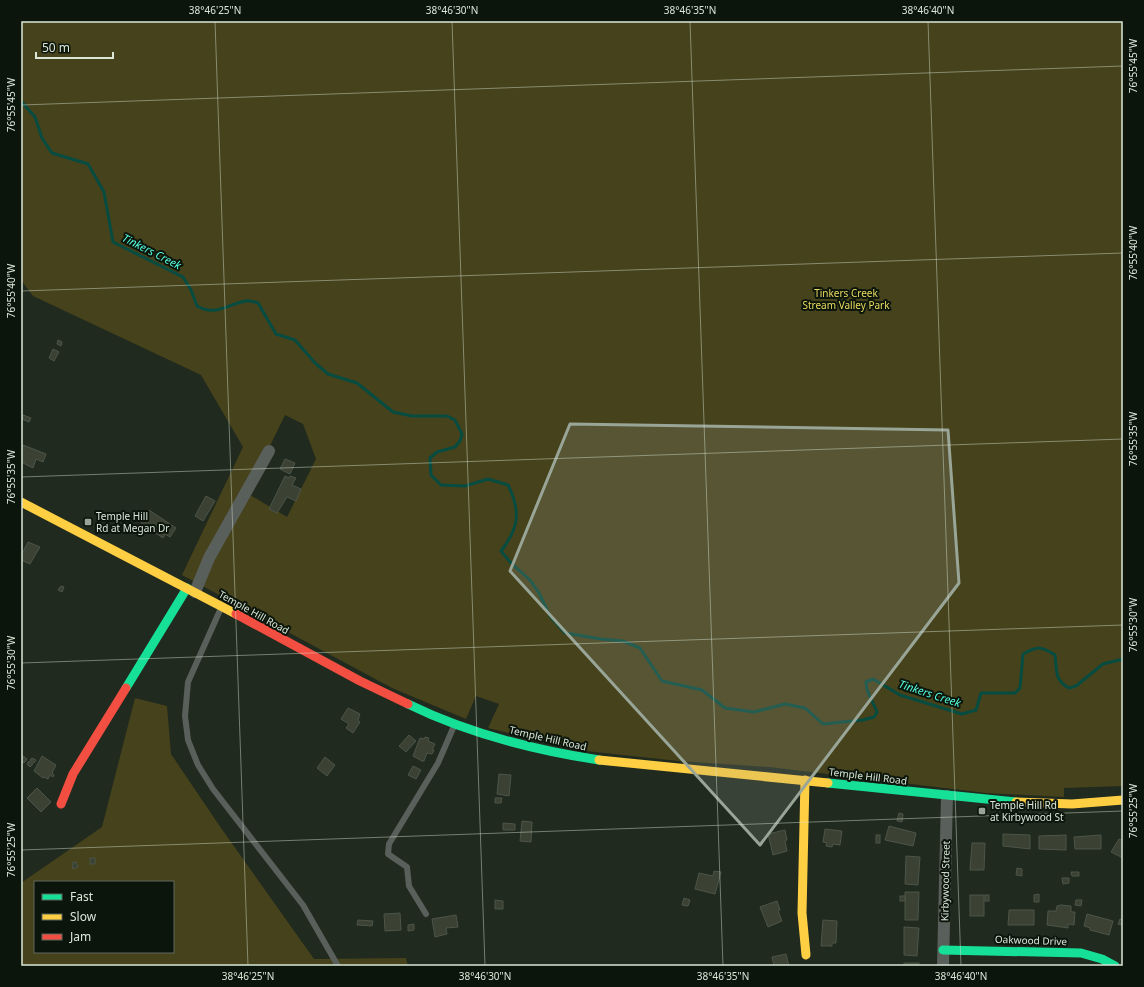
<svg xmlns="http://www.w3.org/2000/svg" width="1144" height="987" viewBox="0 0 1144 987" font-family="'Noto Sans',sans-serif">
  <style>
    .green { fill: #46421b; fill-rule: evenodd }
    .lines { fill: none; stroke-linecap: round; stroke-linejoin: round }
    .stream { stroke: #074c41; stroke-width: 3 }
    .building { fill: #3b4233; stroke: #4d5449 }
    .lane { stroke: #595f5a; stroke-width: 6 }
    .street { stroke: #595f5a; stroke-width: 12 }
    .fast { stroke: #16e098; stroke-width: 9 }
    .slow { stroke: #ffcf43; stroke-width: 9 }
    .jam { stroke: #f24e42; stroke-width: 9 }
    .marked { fill: #99a597; fill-opacity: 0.2; stroke: #99a597; stroke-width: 3; stroke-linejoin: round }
    .ticks { fill: none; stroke: #dae7d8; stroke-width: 1; stroke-opacity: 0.45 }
    .poi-dot { fill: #99a597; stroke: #0c150b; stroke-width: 1.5 }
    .labels { text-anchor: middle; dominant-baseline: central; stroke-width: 4; stroke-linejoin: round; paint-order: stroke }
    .park-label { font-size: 10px; fill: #e9da5f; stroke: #0c150b }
    .poi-label { font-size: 10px; fill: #dae7d8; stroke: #0c150b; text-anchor: start }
    .street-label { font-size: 10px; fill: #dae7d8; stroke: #0c150b }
    .water-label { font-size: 11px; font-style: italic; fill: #55fee1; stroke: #0c150b }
    .neatline { fill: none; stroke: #dae7d8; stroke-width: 1.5 }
    .ticks-label { font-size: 10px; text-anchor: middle; fill: #dae7d8 }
  </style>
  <rect width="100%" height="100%" fill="#202a1e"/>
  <g class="green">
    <path d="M21,21H1123V786L1064,788V797L986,793L769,767L678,761L586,751L488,728L499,704L476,696L466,719L392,688L182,575L243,447L201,375L33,296L21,280ZM285,415L303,424L316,459L287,517L247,493Z"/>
    <path d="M135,698L167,706L171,754L221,828L314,959L406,958L408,966H21V883L102,827ZM35,882H173V952H35Z"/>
  </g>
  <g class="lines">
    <path class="stream" d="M21,101L35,117L42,138L52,153L88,164L104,192L113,242L183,277L191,290L197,306C217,317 227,304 246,301C249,300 255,302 258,303L276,334L295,340L315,363L328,374L357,383L393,412L412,416H447L455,420L462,434L460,441L455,447L437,452L430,458L431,475L441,485L465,486L488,479L508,485C521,511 519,528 501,551L512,564L530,580L539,593L550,616L565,633L601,639L623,641L640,648L662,681L702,690L725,708L754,712L785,704L805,708L823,724L863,720L874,717L877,712C873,701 866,694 866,682L873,679L900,695L962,714L976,710L981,693H1015L1020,688L1023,654C1038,646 1041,646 1055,655C1057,670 1054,680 1069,688L1076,686L1103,664L1123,659"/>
  </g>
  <g class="building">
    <path d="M58,340L62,342L61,346L57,344Z"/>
    <path d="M53,349L59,352L54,361L49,358Z"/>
    <path d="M23,415L31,418L29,422L22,419Z"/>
    <path d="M23,445L46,454L43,462L36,459L33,468L21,462V450Z"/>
    <path d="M285,459L295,463L290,474L280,469Z"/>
    <path d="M285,476L289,478L290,476L296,478L292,485L301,489L296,501L287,497L277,513L269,509Z"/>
    <path d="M206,496L215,501L203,521L195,516Z"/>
    <path d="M149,510L176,528L170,537L165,534L163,538L141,523Z"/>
    <path d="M28,542L40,547L30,564L21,560V556Z"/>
    <path d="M61,586L64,587L62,592L58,590Z"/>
    <path d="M348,708L360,714L358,720L360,722L353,733L346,728L349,724L341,719Z"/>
    <path d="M409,735L416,741L406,752L399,746Z"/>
    <path d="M425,737L429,738L428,741L435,744L432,750H434L432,754L427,753L424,761H422L413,756L420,738L424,739Z"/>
    <path d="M23,756L27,759L24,763L22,761Z"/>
    <path d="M42,756L56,765L52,773L54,775L53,777L50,775L48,779L44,777L43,778L34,771Z"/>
    <path d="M325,757L335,765L327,776L317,768Z"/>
    <path d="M32,758L36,760L34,763L30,760Z"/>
    <path d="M29,761L33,764L30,767L27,764Z"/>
    <path d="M413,766L421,770L416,779L408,775Z"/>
    <path d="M499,774L511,775L509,796L497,794Z"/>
    <path d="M37,788L51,802L41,812L27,798Z"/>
    <path d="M495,798H502L501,803H495Z"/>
    <path d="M899,813L903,814L902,822L897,821Z"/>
    <path d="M522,821L532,822L531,842L520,841Z"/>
    <path d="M503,823L515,824V830H503Z"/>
    <path d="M889,826L916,833L913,846L885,840Z"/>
    <path d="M825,829L842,831L840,845L833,844L832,847L826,846L827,843L823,842Z"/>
    <path d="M785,830L787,840L785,841L787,851L773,855L768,834Z"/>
    <path d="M1003,834L1030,835V849L1003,846Z"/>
    <rect x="876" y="835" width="4" height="8"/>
    <path d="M1066,835V850L1039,849V836Z"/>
    <path d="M1101,835V849H1075L1074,837Z"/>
    <path d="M1119,839L1123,841V858L1111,852Z"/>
    <path d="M972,843H985L984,870H970Z"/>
    <path d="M906,856L920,857L918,885L905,884Z"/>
    <rect x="90" y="858" width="5" height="6"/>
    <path d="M76,862L78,867L73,869L72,863Z"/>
    <path d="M1017,868L1022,869V876L1016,875Z"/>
    <path d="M714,871L721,872L715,894L695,889L699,873L713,876Z"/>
    <path d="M1071,872H1079V876H1072Z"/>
    <path d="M1062,878H1069V883L1063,884Z"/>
    <path d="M905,892H919L918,920H905Z"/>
    <path d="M1039,894V902H1034V895Z"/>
    <rect x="970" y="895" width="14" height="21"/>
    <rect x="985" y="895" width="4" height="6"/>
    <rect x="900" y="896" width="5" height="5"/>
    <path d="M684,898L690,900L688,906L682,905Z"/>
    <path d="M495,900L503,901V909H495Z"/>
    <path d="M1076,900H1082L1081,906L1075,905Z"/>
    <path d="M777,901L780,910L778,911L782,921L768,927L760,907Z"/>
    <path d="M1061,905L1071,906V912H1075L1074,925L1068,924V928L1047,925L1048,911H1056L1057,906Z"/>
    <path d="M1009,910H1034V925H1008Z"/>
    <path d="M400,913L401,930L385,931L384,914Z"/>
    <path d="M1087,914L1113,921L1109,935L1090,930V928L1084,926Z"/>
    <path d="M456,915L458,927L446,928L447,934L435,937L432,919Z"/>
    <path d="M1120,919L1123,920L1121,925L1118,924Z"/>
    <path d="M358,920L373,921L372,926L357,925Z"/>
    <path d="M823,920L837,921L836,943H832V946H821Z"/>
    <path d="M414,924V930L408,931V925Z"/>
    <path d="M904,927L919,928L917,956L904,955Z"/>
    <path d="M786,954L789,966H774L772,957Z"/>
    <rect x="904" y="963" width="15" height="3"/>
  </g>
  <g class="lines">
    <g class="lane">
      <path d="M221,608L188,682L185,716L188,740L198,765L213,789L303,905L338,966"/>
      <path d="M426,914L409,886L407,867L388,854L389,844L438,763L454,726"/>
    </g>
    <g class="street">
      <path d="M195,592L209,558L269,451"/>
      <path d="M943,966L947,796"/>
    </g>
    <g class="fast">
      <path d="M126,688L187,588"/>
      <path d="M408,704C467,733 534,750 599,760"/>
      <path d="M828,783L1016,802"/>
      <path d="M943,950L1081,953L1102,959L1115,966"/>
    </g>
    <g class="slow">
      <path d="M21,502L236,614"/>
      <path d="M599,760L828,783"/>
      <path d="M805,780L802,913L806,955"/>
      <path d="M1016,802L1072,804L1123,800"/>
    </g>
    <g class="jam">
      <path d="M236,614L360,681L408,704"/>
      <path d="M61,804L73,774L126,688"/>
    </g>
  </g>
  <path class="marked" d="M570,424L948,430L959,583L760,845L510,571Z"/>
  <path class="ticks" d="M215,21L248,966M452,21L485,966M690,21L723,966M928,21L961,966M21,105L1123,66M21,291L1123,253M21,477L1123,439M21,663L1123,625M21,850L1123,811"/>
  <g class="poi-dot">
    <rect x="84" y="518" width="8" height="8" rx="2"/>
    <rect x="978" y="807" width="8" height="8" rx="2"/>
  </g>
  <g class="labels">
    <g class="park-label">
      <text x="846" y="293">Tinkers Creek<tspan x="846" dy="12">Stream Valley Park</tspan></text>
    </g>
    <g class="poi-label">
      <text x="96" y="516">Temple Hill<tspan x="96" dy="12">Rd at Megan Dr</tspan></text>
      <text x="990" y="805">Temple Hill Rd<tspan x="990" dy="12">at Kirbywood St</tspan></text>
    </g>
    <g class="street-label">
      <text transform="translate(254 612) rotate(29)">Temple Hill Road</text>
      <text transform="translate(548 738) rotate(13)">Temple Hill Road</text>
      <text transform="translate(868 776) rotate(7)">Temple Hill Road</text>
      <text transform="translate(945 881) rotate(-89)">Kirbywood Street</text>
      <text transform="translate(1031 940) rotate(2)">Oakwood Drive</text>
    </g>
    <g class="water-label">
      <text transform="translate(152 251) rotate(27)">Tinkers Creek</text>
      <text transform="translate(930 693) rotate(18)">Tinkers Creek</text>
    </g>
  </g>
  <rect width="1144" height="987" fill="none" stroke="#0c150b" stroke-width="44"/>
  <rect x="34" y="881" width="140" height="72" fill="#0c150b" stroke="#5e695d"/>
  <rect x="42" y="894" width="20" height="6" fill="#16e098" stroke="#5e695d"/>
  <text x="70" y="901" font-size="12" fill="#dae7d8">Fast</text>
  <rect x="42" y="914" width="20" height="6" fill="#ffcf43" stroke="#5e695d"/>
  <text x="70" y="921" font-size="12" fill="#dae7d8">Slow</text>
  <rect x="42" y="934" width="20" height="6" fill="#f24e42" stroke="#5e695d"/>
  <text x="70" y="941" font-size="12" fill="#dae7d8">Jam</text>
  <path d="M36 52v6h77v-6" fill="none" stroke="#dae7d8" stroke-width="2"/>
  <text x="42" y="52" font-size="12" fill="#dae7d8" stroke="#0c150b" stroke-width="3" paint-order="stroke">50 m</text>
  <rect x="22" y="22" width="1100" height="943" class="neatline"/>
  <g class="ticks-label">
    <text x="215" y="14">38°46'25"N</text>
    <text x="452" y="14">38°46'30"N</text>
    <text x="690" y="14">38°46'35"N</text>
    <text x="928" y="14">38°46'40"N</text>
    <text transform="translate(1133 66) rotate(-90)" y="4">76°55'45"W</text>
    <text transform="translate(11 105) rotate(-90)" y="4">76°55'45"W</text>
    <text transform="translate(1133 253) rotate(-90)" y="4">76°55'40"W</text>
    <text transform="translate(11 291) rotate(-90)" y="4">76°55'40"W</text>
    <text transform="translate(1133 439) rotate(-90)" y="4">76°55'35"W</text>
    <text transform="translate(11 477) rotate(-90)" y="4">76°55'35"W</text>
    <text transform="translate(1133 625) rotate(-90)" y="4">76°55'30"W</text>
    <text transform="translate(11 663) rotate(-90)" y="4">76°55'30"W</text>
    <text transform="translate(1133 811) rotate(-90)" y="4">76°55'25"W</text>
    <text transform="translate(11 850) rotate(-90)" y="4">76°55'25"W</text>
    <text x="248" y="980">38°46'25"N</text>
    <text x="485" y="980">38°46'30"N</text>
    <text x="723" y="980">38°46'35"N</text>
    <text x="961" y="980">38°46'40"N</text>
  </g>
</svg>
